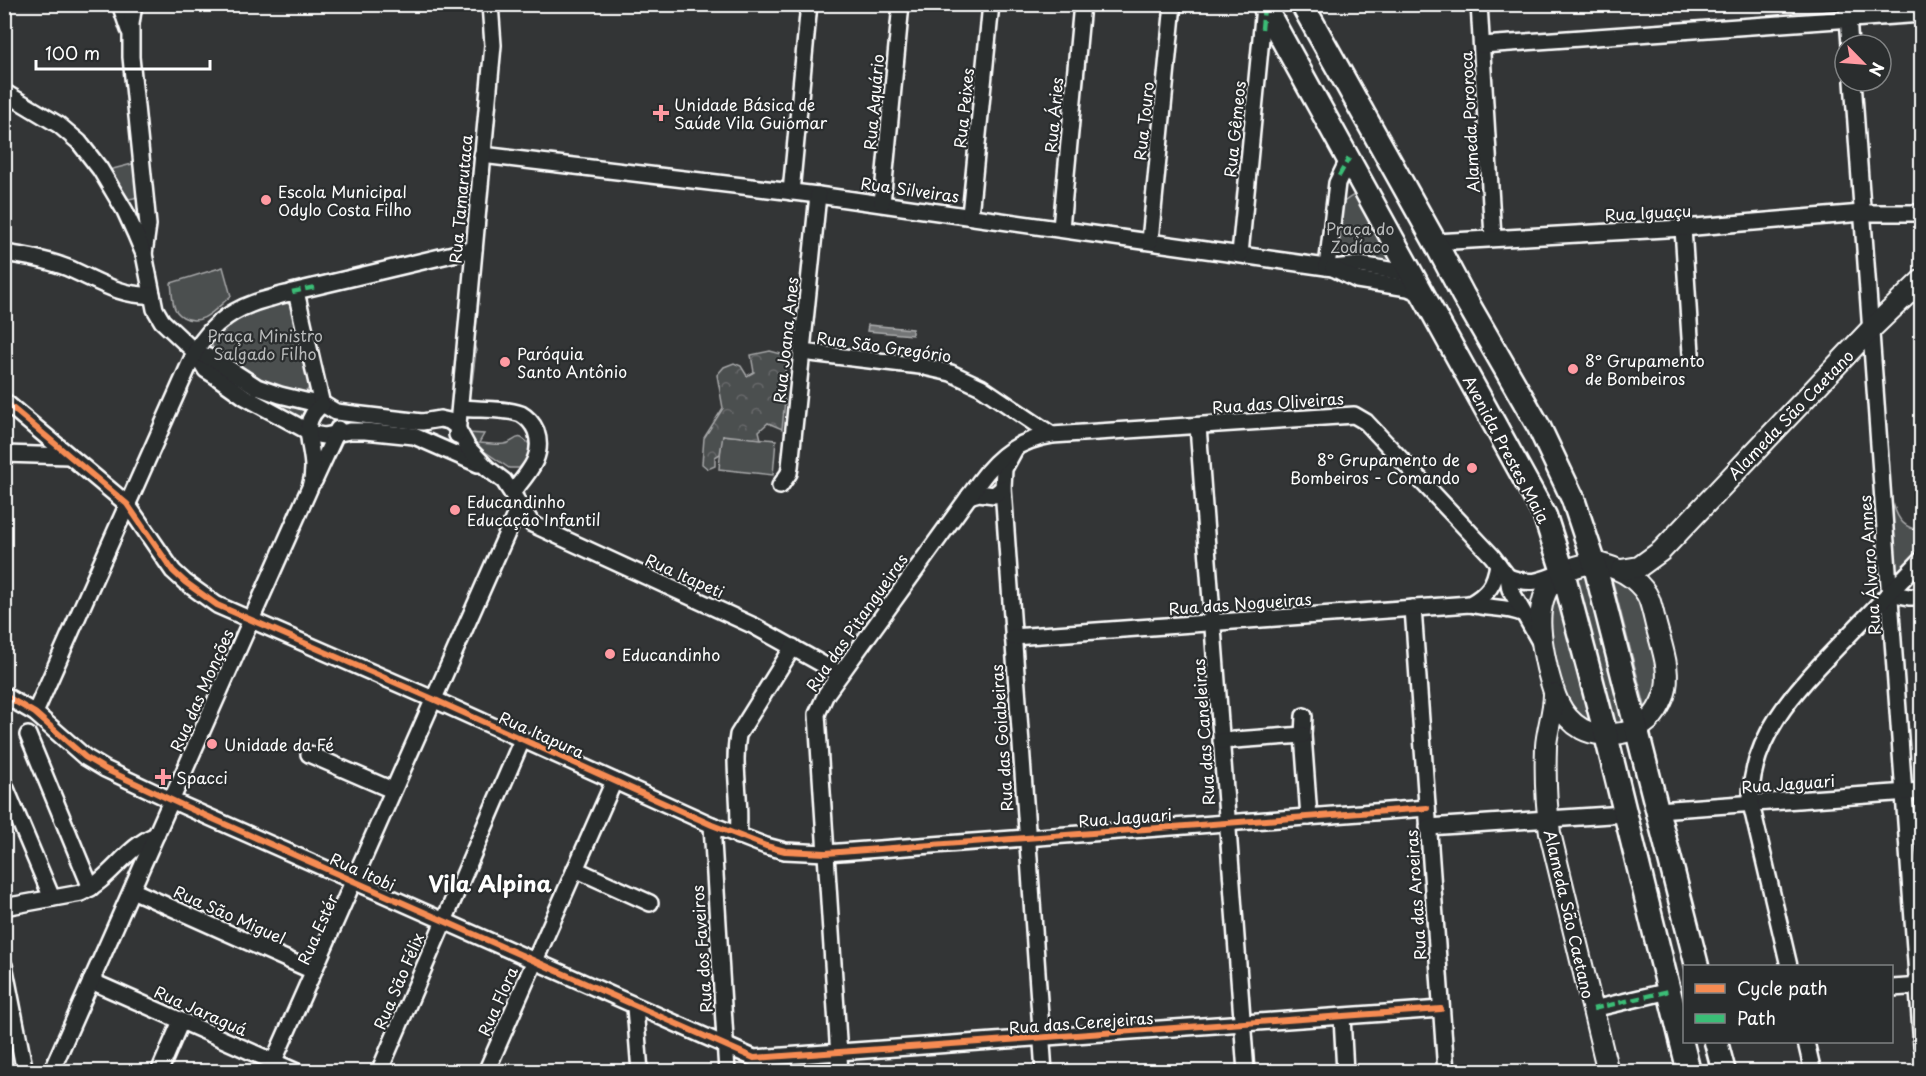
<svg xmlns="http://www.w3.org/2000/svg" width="1926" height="1076" viewBox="0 0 1926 1076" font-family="'Playpen Sans',sans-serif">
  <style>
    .green { fill: #4c4f50; stroke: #a6a7a8; stroke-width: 1.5 }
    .forest { fill: url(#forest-crowns); stroke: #a6a7a8; stroke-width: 1.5 }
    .water { fill: url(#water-waves); stroke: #abacad; stroke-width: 1.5 }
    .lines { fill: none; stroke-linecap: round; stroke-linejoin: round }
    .minor-casing { stroke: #fff; stroke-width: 20 }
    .major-casing { stroke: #fff; stroke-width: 24 }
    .highway-casing { stroke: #fff; stroke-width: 27 }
    .minor { stroke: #2a2d2e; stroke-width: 15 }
    .major { stroke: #2a2d2e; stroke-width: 20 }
    .highway { stroke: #2a2d2e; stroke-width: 22 }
    .quiet { stroke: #3abd76; stroke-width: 4.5; stroke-dasharray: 9 4.5; stroke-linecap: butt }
    .cycleway-casing { stroke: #2a2d2e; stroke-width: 10 }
    .cycleway { stroke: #f68b52; stroke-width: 6 }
    .poi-dot { fill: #ff9aa2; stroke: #2a2d2e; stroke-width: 2 }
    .labels { text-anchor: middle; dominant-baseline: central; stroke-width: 4.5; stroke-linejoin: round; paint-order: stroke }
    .street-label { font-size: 16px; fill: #fff; stroke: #2a2d2e }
    .poi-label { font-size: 16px; fill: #fff; stroke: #2a2d2e; text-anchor: start }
    .park-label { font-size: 16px; fill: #b7b9b9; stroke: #2a2d2e }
    .district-label { font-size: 22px; font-weight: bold; fill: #fff; stroke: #2a2d2e }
  </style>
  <defs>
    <pattern id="forest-crowns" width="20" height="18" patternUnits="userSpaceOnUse" patternTransform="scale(1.5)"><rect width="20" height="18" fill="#4c4f50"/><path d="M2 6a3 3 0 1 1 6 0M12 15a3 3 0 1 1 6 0" fill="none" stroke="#67696a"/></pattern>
    <pattern id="water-waves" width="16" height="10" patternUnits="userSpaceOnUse" patternTransform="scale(1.5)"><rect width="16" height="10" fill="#737576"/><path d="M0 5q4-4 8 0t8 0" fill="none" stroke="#606061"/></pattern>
  </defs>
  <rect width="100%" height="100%" fill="#333536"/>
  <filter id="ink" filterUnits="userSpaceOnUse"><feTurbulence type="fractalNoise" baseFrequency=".0167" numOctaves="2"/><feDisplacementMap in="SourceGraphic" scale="12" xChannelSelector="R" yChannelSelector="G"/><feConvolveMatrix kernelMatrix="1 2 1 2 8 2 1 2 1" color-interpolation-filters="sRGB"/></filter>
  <g filter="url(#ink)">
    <g class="green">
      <path d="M136,163L138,195L134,198L129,199L109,170Z"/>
      <path d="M1360,191L1391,258L1385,263C1372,261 1353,262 1343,253C1335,246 1337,209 1344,202C1348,198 1355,195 1360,191Z"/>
      <path d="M223,267L231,296C217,307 202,328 183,317C178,314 175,311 174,306C172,299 172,290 171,283Z"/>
      <path d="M477,288L480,293L474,345L476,350L472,383L468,387Z"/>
      <path d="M283,303H287L293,308L311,385L306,392C281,397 227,365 212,346C211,320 264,307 283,303Z"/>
      <path d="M211,363L265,396L305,411L306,412L303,419L255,396Z"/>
      <path d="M468,433L484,434L479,443C487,443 496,445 504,444C516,443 516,430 529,444L528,458L519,468H509L468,440Z"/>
      <path d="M722,435L776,440L773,475L719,469Z"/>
      <path d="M1894,506C1898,520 1905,529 1921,530V548L1898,571L1895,570L1890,521Z"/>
      <path d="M1591,573L1627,721L1612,724L1575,578Z"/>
      <path d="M1611,575L1627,584L1641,602L1658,665L1659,676L1653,702L1646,710Z"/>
      <path d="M1559,586L1595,723L1577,714L1565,700L1549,648V605Z"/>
    </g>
    <path class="forest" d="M770,351L785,355C787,367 785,379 778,390L785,401L782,429L768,423L759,431L761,439L723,435L720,454L715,457V466L708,469L702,464L704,438L723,408L717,375L724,367L734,363L741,366L747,376L754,372L751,355Z"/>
    <path class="water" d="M868,325L912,329V335L867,331Z"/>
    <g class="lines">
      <g class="minor-casing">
        <g id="minor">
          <path d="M120,4L129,30"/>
          <path d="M134,4L131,24V57L148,225L144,254"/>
          <path d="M1479,4L1493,237"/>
          <path d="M1847,4L1850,45"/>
          <path d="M1482,45L1922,14"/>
          <path d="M1853,81L1922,1046"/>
          <path d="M4,92L59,125L79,142L100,169L125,211L136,235L144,254L155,309L162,321L195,352L206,370L214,375L245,397L313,434L324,436L350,431H365L414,436L478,464"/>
          <path d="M482,155L818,195L1333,268L1360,265L1412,274"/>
          <path d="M791,192L809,4"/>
          <path d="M882,203L901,4"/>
          <path d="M970,215L991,4"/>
          <path d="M1061,228L1082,4"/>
          <path d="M1683,228L1691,353"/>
          <path d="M1150,241L1173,4"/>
          <path d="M1435,242L1683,228L1862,213H1922"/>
          <path d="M4,253C26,256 48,260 68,268C96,280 121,297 152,295"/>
          <path d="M1240,254L1264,7"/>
          <path d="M1327,267L1337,183L1349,158"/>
          <path d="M1333,268L1357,280L1408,288L1424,295"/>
          <path d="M292,292L474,249"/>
          <path d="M195,352L214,359L257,387L280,395L326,406L336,412L422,422L440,419L449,421L456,426L468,448L487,468L504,481L532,524L754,626L840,674"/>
          <path d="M802,352L920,366L951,373L981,387L1052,435"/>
          <path d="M4,401L127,504L173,571L185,582L217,605L433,699L712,825L766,846L785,851L826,853L1427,808"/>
          <path d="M460,408C478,410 505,408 521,414C528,418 533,424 536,431C545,457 527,474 512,493"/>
          <path d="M1198,426L1246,1072"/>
          <path d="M457,435L493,45L490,4"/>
          <path d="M1015,449L1004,469L1003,488L1044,1072"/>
          <path d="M4,454L69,456"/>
          <path d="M314,481L338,429"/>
          <path d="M780,486L789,473L790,467L818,195"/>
          <path d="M969,496L979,493L994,495L1003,488"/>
          <path d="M1508,577C1530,585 1539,582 1560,573"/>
          <path d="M1889,593L1909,597H1922"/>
          <path d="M1470,604C1488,594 1495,584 1498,564"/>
          <path d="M1413,608L1446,1072"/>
          <path d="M1013,637L1470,604C1489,609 1506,606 1524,614"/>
          <path d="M4,695L35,713L85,757L105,769L184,806L754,1058L1441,1009"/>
          <path d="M35,713L195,352C212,322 237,306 271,298C278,296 286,293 294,293L297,296L322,405"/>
          <path d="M1304,716L1303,735L1309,817"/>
          <path d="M28,735L91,888"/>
          <path d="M1221,741L1303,735"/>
          <path d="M309,754L392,790"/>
          <path d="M4,784L52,898"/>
          <path d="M1658,810L1922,791"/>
          <path d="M712,825L727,1072"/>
          <path d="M1428,827L1625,814"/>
          <path d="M738,836C742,802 732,768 738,735L793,647"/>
          <path d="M575,869L650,903"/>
          <path d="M132,890L313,971"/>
          <path d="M4,907L81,893C111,879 126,847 156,835"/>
          <path d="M4,965L25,1072"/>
          <path d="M1789,966L1751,804C1748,735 1802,684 1846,638C1871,612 1896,586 1922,559"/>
          <path d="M91,981L297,1072"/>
          <path d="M1892,988L1922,986"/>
          <path d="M635,1007L640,1072"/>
          <path d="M1593,1009L1669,991"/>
          <path d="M1342,1017L1345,1072"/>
          <path d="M1806,1042L1813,1072"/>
          <path d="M51,1072L310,487C312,481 313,475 313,468C313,444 298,422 322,405"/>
          <path d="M159,1072L181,1021"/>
          <path d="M269,1072L519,506"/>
          <path d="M379,1072L522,740"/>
          <path d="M486,1072L614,781"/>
          <path d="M840,1072L817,714L826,694L980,481C999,455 1020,440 1052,435L1354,415L1366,422L1492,556L1508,577L1510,589L1540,642"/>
        </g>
      </g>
      <g class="major-casing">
        <g id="major">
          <path d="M1594,562C1608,566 1621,569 1632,578C1638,583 1646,591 1649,599C1652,607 1654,617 1656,625C1662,648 1672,672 1664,696C1656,717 1644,729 1622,733C1609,735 1595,736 1582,729C1559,716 1553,691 1547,668C1540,637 1532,597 1560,574C1569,567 1584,565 1594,562Z"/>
          <path d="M1621,570L1639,567L1661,551L1871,329L1922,280"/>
          <path d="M1554,694C1554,712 1547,729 1546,746C1545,775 1546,804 1550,833L1608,1072"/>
        </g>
      </g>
      <g class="highway-casing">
        <g id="highway">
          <path d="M1263,4L1545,516L1563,572L1606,735L1689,1072"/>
          <path d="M1302,4L1435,242L1463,295L1539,427L1573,499L1594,562L1697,966"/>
          <path d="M1716,1042L1724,1072"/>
        </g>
      </g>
      <use href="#minor" class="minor"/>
      <use href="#major" class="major"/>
      <use href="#highway" class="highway"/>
      <g class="quiet">
        <path d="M1262,29L1264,7"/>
        <path d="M1339,176L1349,158"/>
        <path d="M292,292L315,287"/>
        <path d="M1593,1009L1669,991"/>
      </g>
      <g class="cycleway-casing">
        <g id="cycleway">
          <path d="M4,401L127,504L173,571L185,582L217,605L433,699L712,825L766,846L785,851L826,853L1427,808"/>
          <path d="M4,695L35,713L85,757L105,769L184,806L754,1058L1441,1009"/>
        </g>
      </g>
      <use href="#cycleway" class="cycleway"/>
    </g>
  </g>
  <g class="poi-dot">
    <path d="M658 104h6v6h6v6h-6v6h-6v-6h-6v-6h6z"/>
    <circle cx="266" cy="200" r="6"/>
    <circle cx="505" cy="362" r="6"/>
    <circle cx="1573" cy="369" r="6"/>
    <circle cx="1472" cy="468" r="6"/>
    <circle cx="455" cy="510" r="6"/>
    <circle cx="610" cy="654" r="6"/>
    <circle cx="212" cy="744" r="6"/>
    <path d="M160 768h6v6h6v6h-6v6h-6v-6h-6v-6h6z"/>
  </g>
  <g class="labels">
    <g class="street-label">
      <text transform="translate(873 102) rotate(-85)">Rua Aquário</text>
      <text transform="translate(963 108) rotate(-84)">Rua Peixes</text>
      <text transform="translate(1053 115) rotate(-85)">Rua Áries</text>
      <text transform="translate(1143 121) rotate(-84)">Rua Touro</text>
      <text transform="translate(1469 122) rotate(-93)">Alameda Pororoca</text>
      <text transform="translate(1234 129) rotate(-84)">Rua Gêmeos</text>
      <text transform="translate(910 189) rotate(8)">Rua Silveiras</text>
      <text transform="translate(460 199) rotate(-85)">Rua Tamarutaca</text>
      <text transform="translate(1648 212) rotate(-3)">Rua Iguaçu</text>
      <text transform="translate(785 340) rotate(-84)">Rua Joana Anes</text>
      <text transform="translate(884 346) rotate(8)">Rua São Gregório</text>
      <text transform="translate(1278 402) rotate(-4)">Rua das Oliveiras</text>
      <text transform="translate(1790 414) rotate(-46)">Alameda São Caetano</text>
      <text transform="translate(1507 449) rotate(62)">Avenida Prestes Maia</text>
      <text transform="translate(1869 565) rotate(-94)">Rua Álvaro Annes</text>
      <text transform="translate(685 575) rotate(24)">Rua Itapeti</text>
      <text transform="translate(1240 603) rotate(-4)">Rua das Nogueiras</text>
      <text transform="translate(856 622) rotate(-55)">Rua das Pitangueiras</text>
      <text transform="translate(201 690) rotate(-66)">Rua das Monções</text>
      <text transform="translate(1203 732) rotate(-94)">Rua das Caneleiras</text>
      <text transform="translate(542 734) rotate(24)">Rua Itapura</text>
      <text transform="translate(1001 738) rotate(-94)">Rua das Goiabeiras</text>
      <text transform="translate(1788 783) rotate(-4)">Rua Jaguari</text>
      <text transform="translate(1125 817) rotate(-4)">Rua Jaguari</text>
      <text transform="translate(363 871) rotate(24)">Rua Itobi</text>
      <text transform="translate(1415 895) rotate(-94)">Rua das Aroeiras</text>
      <text transform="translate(230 914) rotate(24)">Rua São Miguel</text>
      <text transform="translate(1570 914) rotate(77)">Alameda São Caetano</text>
      <text transform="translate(317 929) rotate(-66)">Rua Estér</text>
      <text transform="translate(701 949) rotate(-94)">Rua dos Faveiros</text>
      <text transform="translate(398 981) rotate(-67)">Rua São Félix</text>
      <text transform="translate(497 1001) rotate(-66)">Rua Flora</text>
      <text transform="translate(201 1010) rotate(24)">Rua Jaraguá</text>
      <text transform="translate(1081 1022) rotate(-4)">Rua das Cerejeiras</text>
    </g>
    <g class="poi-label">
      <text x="674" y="104">Unidade Básica de<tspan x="674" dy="18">Saúde Vila Guiomar</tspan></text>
      <text x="278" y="191">Escola Municipal<tspan x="278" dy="18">Odylo Costa Filho</tspan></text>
      <text x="517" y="353">Paróquia<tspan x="517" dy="18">Santo Antônio</tspan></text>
      <text x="1585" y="360">8° Grupamento<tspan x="1585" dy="18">de Bombeiros</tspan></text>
      <text x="1460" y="459" text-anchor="end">8° Grupamento de<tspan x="1460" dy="18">Bombeiros - Comando</tspan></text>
      <text x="467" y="501">Educandinho<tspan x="467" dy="18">Educação Infantil</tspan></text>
      <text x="622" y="654">Educandinho</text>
      <text x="224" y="744">Unidade da Fé</text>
      <text x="176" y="777">Spacci</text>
    </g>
    <g class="park-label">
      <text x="1360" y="228">Praça do<tspan x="1360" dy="18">Zodíaco</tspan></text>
      <text x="265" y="335">Praça Ministro<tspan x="265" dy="18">Salgado Filho</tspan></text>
    </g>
    <g class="district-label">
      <text x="490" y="882">Vila Alpina</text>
    </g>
  </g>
  <rect width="1926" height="1076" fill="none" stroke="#2a2d2e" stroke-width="24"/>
  <rect x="12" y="12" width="1902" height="1052" fill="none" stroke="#fff" stroke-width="2" filter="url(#ink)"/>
  <rect x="1683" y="965" width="210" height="78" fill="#2a2d2e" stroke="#7f8182" stroke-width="1.5"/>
  <rect x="1695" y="984" width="30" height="9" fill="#f68b52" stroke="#7f8182" stroke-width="1.5"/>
  <text x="1737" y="995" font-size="18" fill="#ffffff">Cycle path</text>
  <rect x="1695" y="1014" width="30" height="9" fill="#3abd76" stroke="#7f8182" stroke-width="1.5"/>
  <text x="1737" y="1025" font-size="18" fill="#ffffff">Path</text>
  <g transform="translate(1863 63) rotate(115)"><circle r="28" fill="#2a2d2e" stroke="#7f8182" stroke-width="1.5"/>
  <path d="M0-4.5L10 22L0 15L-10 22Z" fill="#ff9aa2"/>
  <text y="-9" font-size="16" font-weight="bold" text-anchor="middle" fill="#ffffff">N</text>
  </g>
  <path d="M36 60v9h174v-9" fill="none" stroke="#ffffff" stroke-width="3"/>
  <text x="45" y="60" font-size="18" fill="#ffffff" stroke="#2a2d2e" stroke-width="4.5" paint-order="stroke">100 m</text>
</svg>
